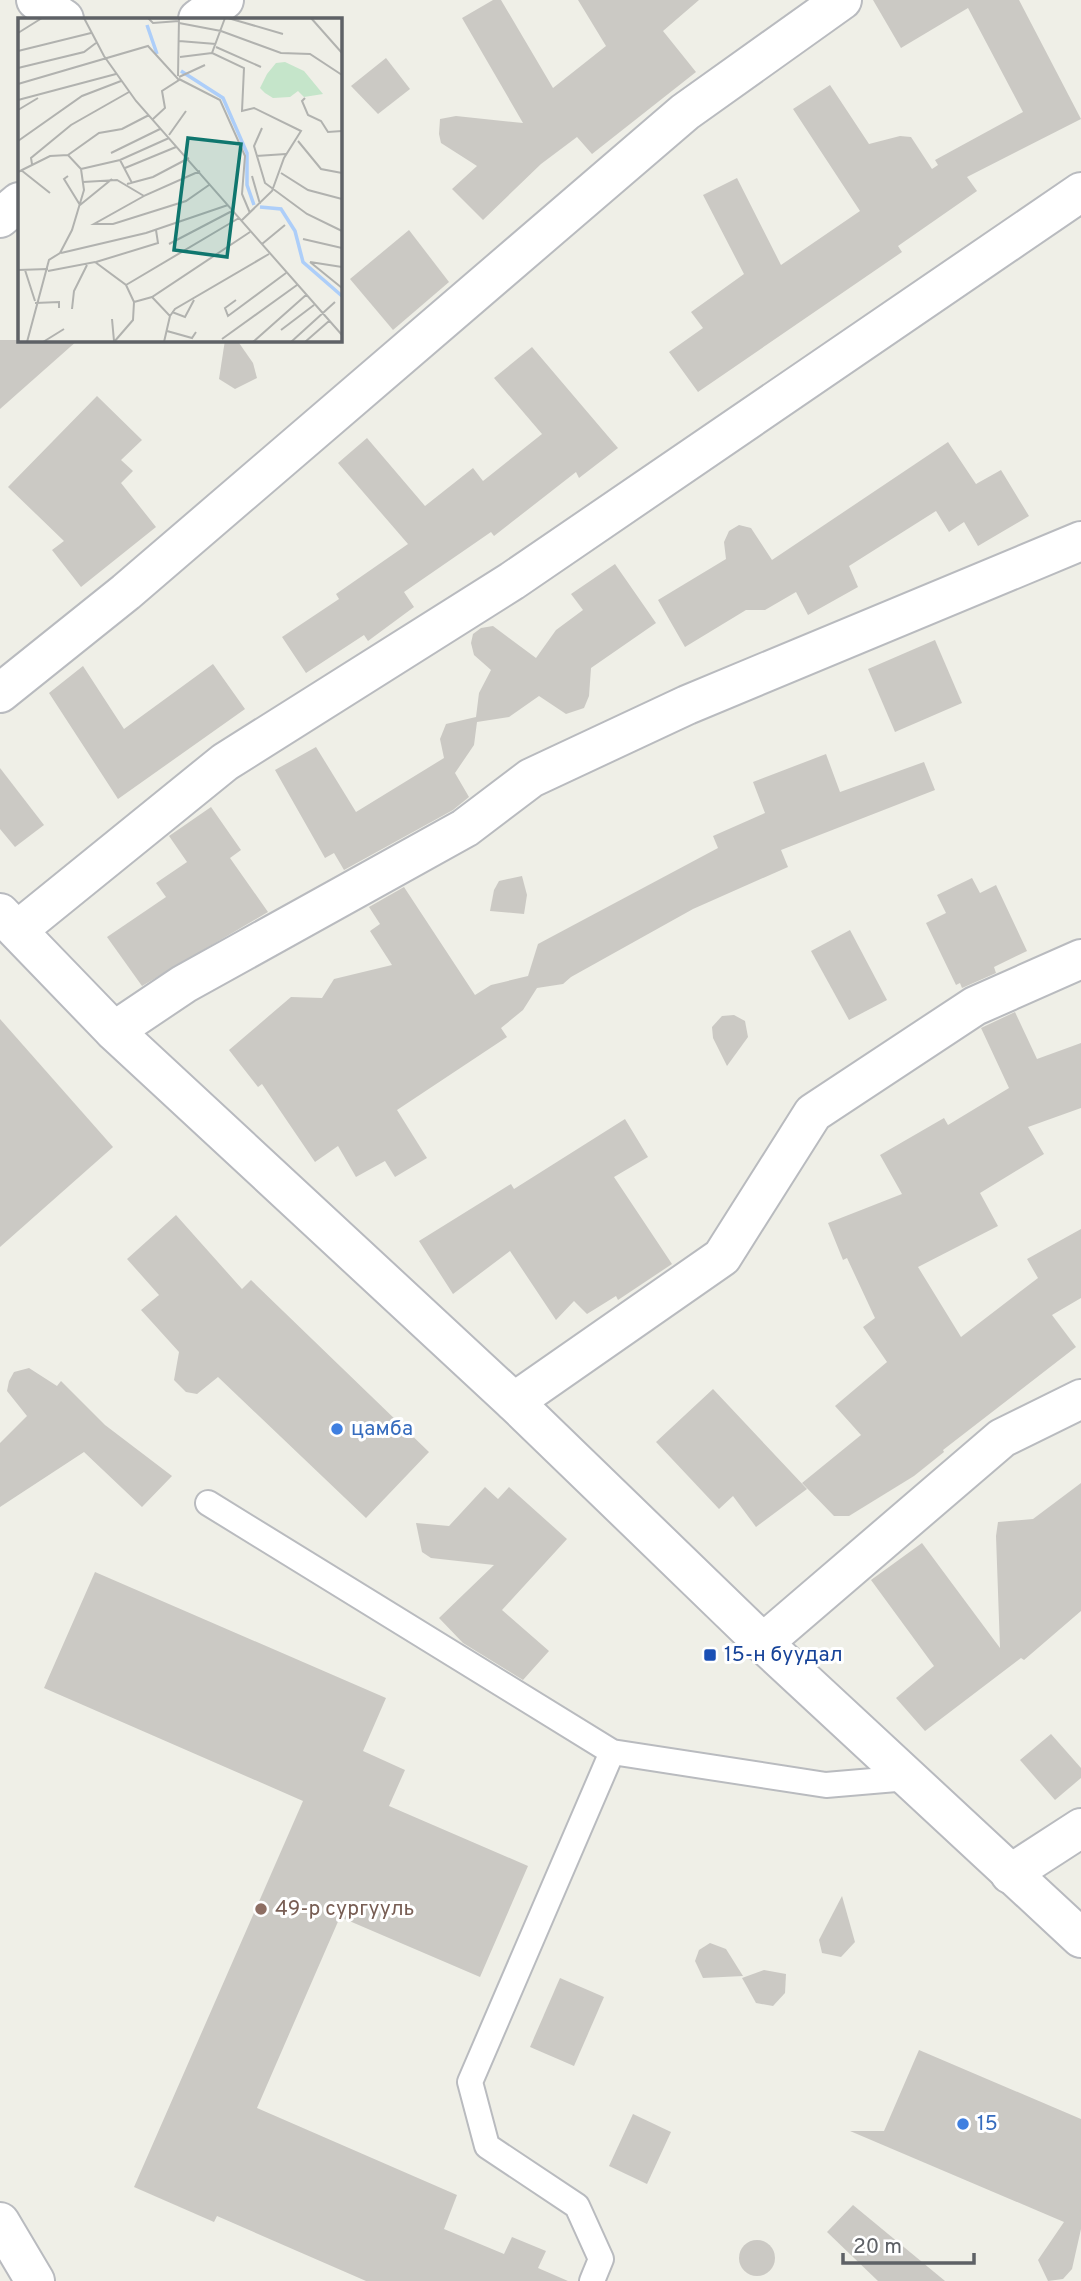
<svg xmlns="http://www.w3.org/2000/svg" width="1081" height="2281" viewBox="0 0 1081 2281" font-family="Overpass,sans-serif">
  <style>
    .building { fill: #cbc9c4 }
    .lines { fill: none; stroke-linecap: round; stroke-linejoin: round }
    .service-casing { stroke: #b9bbbf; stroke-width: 28 }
    .minor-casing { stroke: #b9bbbf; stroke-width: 42 }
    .secondary-casing { stroke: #b8babf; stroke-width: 42 }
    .service { stroke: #fff; stroke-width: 24 }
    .minor { stroke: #fff; stroke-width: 38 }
    .secondary { stroke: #fff; stroke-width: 38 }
    .shop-dot { fill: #3f7fe0; stroke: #fff; stroke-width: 2.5 }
    .transit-dot { fill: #1a4fb4; stroke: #fff; stroke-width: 2.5 }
    .education-dot { fill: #8d6e63; stroke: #fff; stroke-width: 2.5 }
    .labels { text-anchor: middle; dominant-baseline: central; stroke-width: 6; stroke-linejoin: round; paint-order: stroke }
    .shop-label { font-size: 21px; fill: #366cbe; stroke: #fff; text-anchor: start }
    .transit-label { font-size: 21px; fill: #164399; stroke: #fff; text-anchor: start }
    .education-label { font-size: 21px; fill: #785e54; stroke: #fff; text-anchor: start }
    .inset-river { fill: none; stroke: #adcef9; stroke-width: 3.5 }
    .inset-road { fill: none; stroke: #b1b2af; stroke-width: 2 }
    .view { fill: #0f766e; fill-opacity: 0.15; stroke: #0f766e; stroke-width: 3.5 }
    .inset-edge { fill: none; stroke: #5e6166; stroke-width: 3.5 }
  </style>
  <rect width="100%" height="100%" fill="#efefe7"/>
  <g class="building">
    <path d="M493,0H501L553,88L606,46L578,0H699L663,31L696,72L592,154L577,137L541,164L483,220L452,189L477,166L441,143L439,134L440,119L456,116L523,123L462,18Z"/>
    <path d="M873,0H1019L1081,119L967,177L977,191L898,246L902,252L698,392L669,352L703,328L691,312L744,274L703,195L737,178L781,265L860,211L793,109L830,85L869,144L900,136L911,137L932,169L938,165L935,160L1023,112L968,8L901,48Z"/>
    <path d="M386,58L410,89L378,114L351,86Z"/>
    <path d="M409,230L449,282L393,330L350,279Z"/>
    <path d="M0,340H78L0,409Z"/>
    <path d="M225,340H237L253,363L257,378L235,389L219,379Z"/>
    <path d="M532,347L618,448L579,478L576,472L494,536L491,532L404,592L414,607L368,641L364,635L306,673L282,637L339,599L336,594L408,544L338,463L367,438L425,506L473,468L483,481L542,434L494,378Z"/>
    <path d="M97,396L142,440L121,460L133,471L121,483L156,527L81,587L52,550L64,541L8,487Z"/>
    <path d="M948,442L976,484L1001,470L1029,516L978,546L964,522L949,532L936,511L849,566L858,587L808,615L796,592L765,610H746L685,647L658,600L726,559L724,542L729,531L739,525L751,528L772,560Z"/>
    <path d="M615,564L656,623L591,668L589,696L584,708L566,714L539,696L509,717L477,722L474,745L455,773L469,797L453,810L344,870L334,853L325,858L275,770L316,747L356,812L444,758L440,739L446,724L476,717L479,693L491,670L474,655L471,643L473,634L481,628L493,626L536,658L556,630L583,610L571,594Z"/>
    <path d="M935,640L962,703L895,732L868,669Z"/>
    <path d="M213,664L245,709L118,799L49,693L83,666L124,729Z"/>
    <path d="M826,754L840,792L924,762L935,790L781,850L788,867L693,909L571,977L563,984L537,988L523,1010L501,1028L507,1037L397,1110L427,1158L395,1177L385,1161L356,1177L338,1146L315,1162L262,1084L258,1087L229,1050L291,997L322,998L334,979L392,965L370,931L380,924L369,907L404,887L475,995L491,985L528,976L538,944L718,848L713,836L765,813L753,782Z"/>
    <path d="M0,768L44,825L15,847L0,829Z"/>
    <path d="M211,807L241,850L230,858L268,912L142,986L107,937L166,897L156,883L187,862L169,836Z"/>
    <path d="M522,876L527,895L524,914L490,911L494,890L499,881Z"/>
    <path d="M972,878L980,893L996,885L1027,951L994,967L996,973L962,988L960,983L956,985L926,923L946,913L937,895Z"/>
    <path d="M850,930L887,1000L849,1020L811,951Z"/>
    <path d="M1015,1012L1037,1059L1081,1043V1108L1028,1127L1044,1154L980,1193L998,1226L918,1267L961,1337L1038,1278L1027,1259L1081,1229V1298L1052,1315L1076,1347L943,1450L944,1452L914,1476L849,1516H834L802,1483L861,1435L835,1406L887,1362L863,1327L875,1318L847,1258L843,1260L828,1223L902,1194L880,1155L944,1118L948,1125L1009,1088L981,1028Z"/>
    <path d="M734,1015L745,1021L748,1037L727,1066L713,1038L712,1027L722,1016Z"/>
    <path d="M0,1019L113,1147L0,1247Z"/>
    <path d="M625,1119L648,1157L614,1177L672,1264L618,1300L616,1296L587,1314L574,1301L556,1320L510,1251L453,1294L419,1241L511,1184L514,1189Z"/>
    <path d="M176,1215L242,1289L251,1280L429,1452L366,1518L218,1377L197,1394L186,1392L174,1380L179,1352L141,1310L159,1295L127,1259Z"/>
    <path d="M29,1368L57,1386L61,1381L105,1425L172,1476L142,1507L84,1452L0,1507V1443L27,1416L7,1391L9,1381L14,1372Z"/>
    <path d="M713,1389L807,1489L756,1527L733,1496L719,1509L656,1442Z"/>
    <path d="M1081,1483V1611L1024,1660L1021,1658L925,1731L896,1698L934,1666L871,1580L922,1543L1000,1648L996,1536L998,1522L1033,1519Z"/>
    <path d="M485,1487L498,1499L509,1487L567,1539L502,1610L549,1651L523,1680L463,1643L439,1618L494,1565L431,1558L422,1552L416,1523L449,1526Z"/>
    <path d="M95,1572L386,1698L363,1751L405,1770L389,1806L528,1866L480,1977L340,1917L257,2108L457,2195L444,2229L504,2254L512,2237L546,2251L538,2268L568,2281H366L217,2216L214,2222L134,2187L303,1801L44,1688Z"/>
    <path d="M1051,1734L1081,1768V1778L1055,1800L1020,1760Z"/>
    <path d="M842,1896L855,1942L841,1957L822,1953L819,1940Z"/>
    <path d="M710,1943L726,1949L743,1976L703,1978L695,1961L699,1950Z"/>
    <path d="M764,1970L786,1974L785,1993L773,2006L756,2003L742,1978Z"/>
    <path d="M560,1978L604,1997L574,2066L530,2047Z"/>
    <path d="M919,2050L1081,2119V2229L1072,2269L1063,2279L1048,2281L1038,2260L1064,2222L850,2131H884Z"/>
    <path d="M633,2114L671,2132L647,2184L609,2166Z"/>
    <path d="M853,2205L945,2281H878L827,2232Z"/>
    <circle cx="757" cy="2258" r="18"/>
  </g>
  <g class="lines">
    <g class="service-casing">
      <g id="service">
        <path d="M208,1503L612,1752L826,1785L908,1778"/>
        <path d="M592,2281L601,2259L577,2206L487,2146L470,2082L612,1752"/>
      </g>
    </g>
    <g class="minor-casing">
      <g id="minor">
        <path d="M36,0L64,19"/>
        <path d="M198,19L224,0"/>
        <path d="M0,218L19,202"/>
        <path d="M0,693L126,592L685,112L842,0"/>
        <path d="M19,929L225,762L512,581L1081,192"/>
        <path d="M114,1031L184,984L465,828L531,778L687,705L1081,541"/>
        <path d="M514,1402L722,1257L813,1113L975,1006L1081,959"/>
        <path d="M763,1643L1002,1438L1081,1399"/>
        <path d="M1010,1874L1081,1828"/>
        <path d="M0,2222L35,2281"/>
      </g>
    </g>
    <g class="secondary-casing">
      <path id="secondary" d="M0,913L114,1031L514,1402L763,1643L1081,1938"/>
    </g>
    <use href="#service" class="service"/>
    <use href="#minor" class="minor"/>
    <use href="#secondary" class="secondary"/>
  </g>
  <g class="shop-dot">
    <circle cx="337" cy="1429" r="7"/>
    <circle cx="963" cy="2124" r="7"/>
  </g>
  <rect class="transit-dot" x="703" y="1648" width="14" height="14" rx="3.5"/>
  <circle class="education-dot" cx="261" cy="1909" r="7"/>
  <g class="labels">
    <g class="shop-label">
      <text x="351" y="1429">цамба</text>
      <text x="977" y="2124">15</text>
    </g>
    <g class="transit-label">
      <text x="724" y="1655">15-н буудал</text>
    </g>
    <g class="education-label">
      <text x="275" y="1909">49-р сургууль</text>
    </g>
  </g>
  <g transform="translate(18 18)">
    <rect width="324" height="324" fill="#efefe7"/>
    <path d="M267,44L286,53L305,76L286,79L280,73L272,79L255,80L247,75L242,70L249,56L258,45Z" fill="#c5e5ca"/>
    <path class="inset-river" d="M129,7L139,36M163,53L205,80L229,135V167L236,187M242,189L263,191L277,213L285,244L324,278"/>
    <path class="inset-road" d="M66,0L86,38L118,83L324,317M130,0L135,5L161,3M207,0L194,35L226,50L224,93L236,90L283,113L266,140L254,173L223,203M210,0L265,16M293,0L324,35M161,5L203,13L263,35L292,36L324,57M0,15L24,0M161,23L198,26M198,29L243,49M0,33L73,15M162,39L194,35M0,50L66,34L78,25M160,58L161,0M161,59L187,47M161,61L202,82L227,138L224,176L232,195M0,66L130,28L161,62L144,73L147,90L135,101M287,80L284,83L290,97L303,103L310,114L324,113M0,82L98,56M0,92L20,80M244,110L236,128L247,165L289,196L324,213M151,117L168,93M0,123L64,78L103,63M280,123L303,151L324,155M93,135L142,111M50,137L81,115L104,111L131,97M238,138L268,136M102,142L114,165M14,146L13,140L53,107L111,74M107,150L158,129M63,151L102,142L151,120M3,152L32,175M0,154L32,138L50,137L63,151L66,172L54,212L42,235L31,242L9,324M263,155L290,172L324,181M50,158L46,161L62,187L94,161M234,158L242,186M65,164L99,162L126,178L182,153M109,166L135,159L171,140M126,178L76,206H95L168,183L191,167M285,221L324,230M151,226L214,193M244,226L267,207M43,235L128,215L210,187M78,244L140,225L138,212M292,244L324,270M292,244L324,249M0,252L30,251M7,252L17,283M30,253L77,244L108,267L116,284L115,302L96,324M108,267L221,200M134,279L152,298L146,324M218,282L207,290L210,298L268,255M116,284L134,279L232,214M17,285L41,284V290M54,291L56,273L69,247M154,294L167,299L176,282M152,298L157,291L251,236M94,301L96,323M263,312L296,287M149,313L174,320L178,314M204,321L279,267M25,324L46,311M235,324L288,277M273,324L317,284M287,324L311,303"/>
    <path class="view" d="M170,120L223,126L209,239L156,232Z"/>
    <rect width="324" height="324" class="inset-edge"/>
  </g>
  <path d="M843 2253v10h131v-10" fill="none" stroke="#5e6166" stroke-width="3.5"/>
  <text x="853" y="2253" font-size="21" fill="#5e6166" stroke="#ffffff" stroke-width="5" paint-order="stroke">20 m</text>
</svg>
